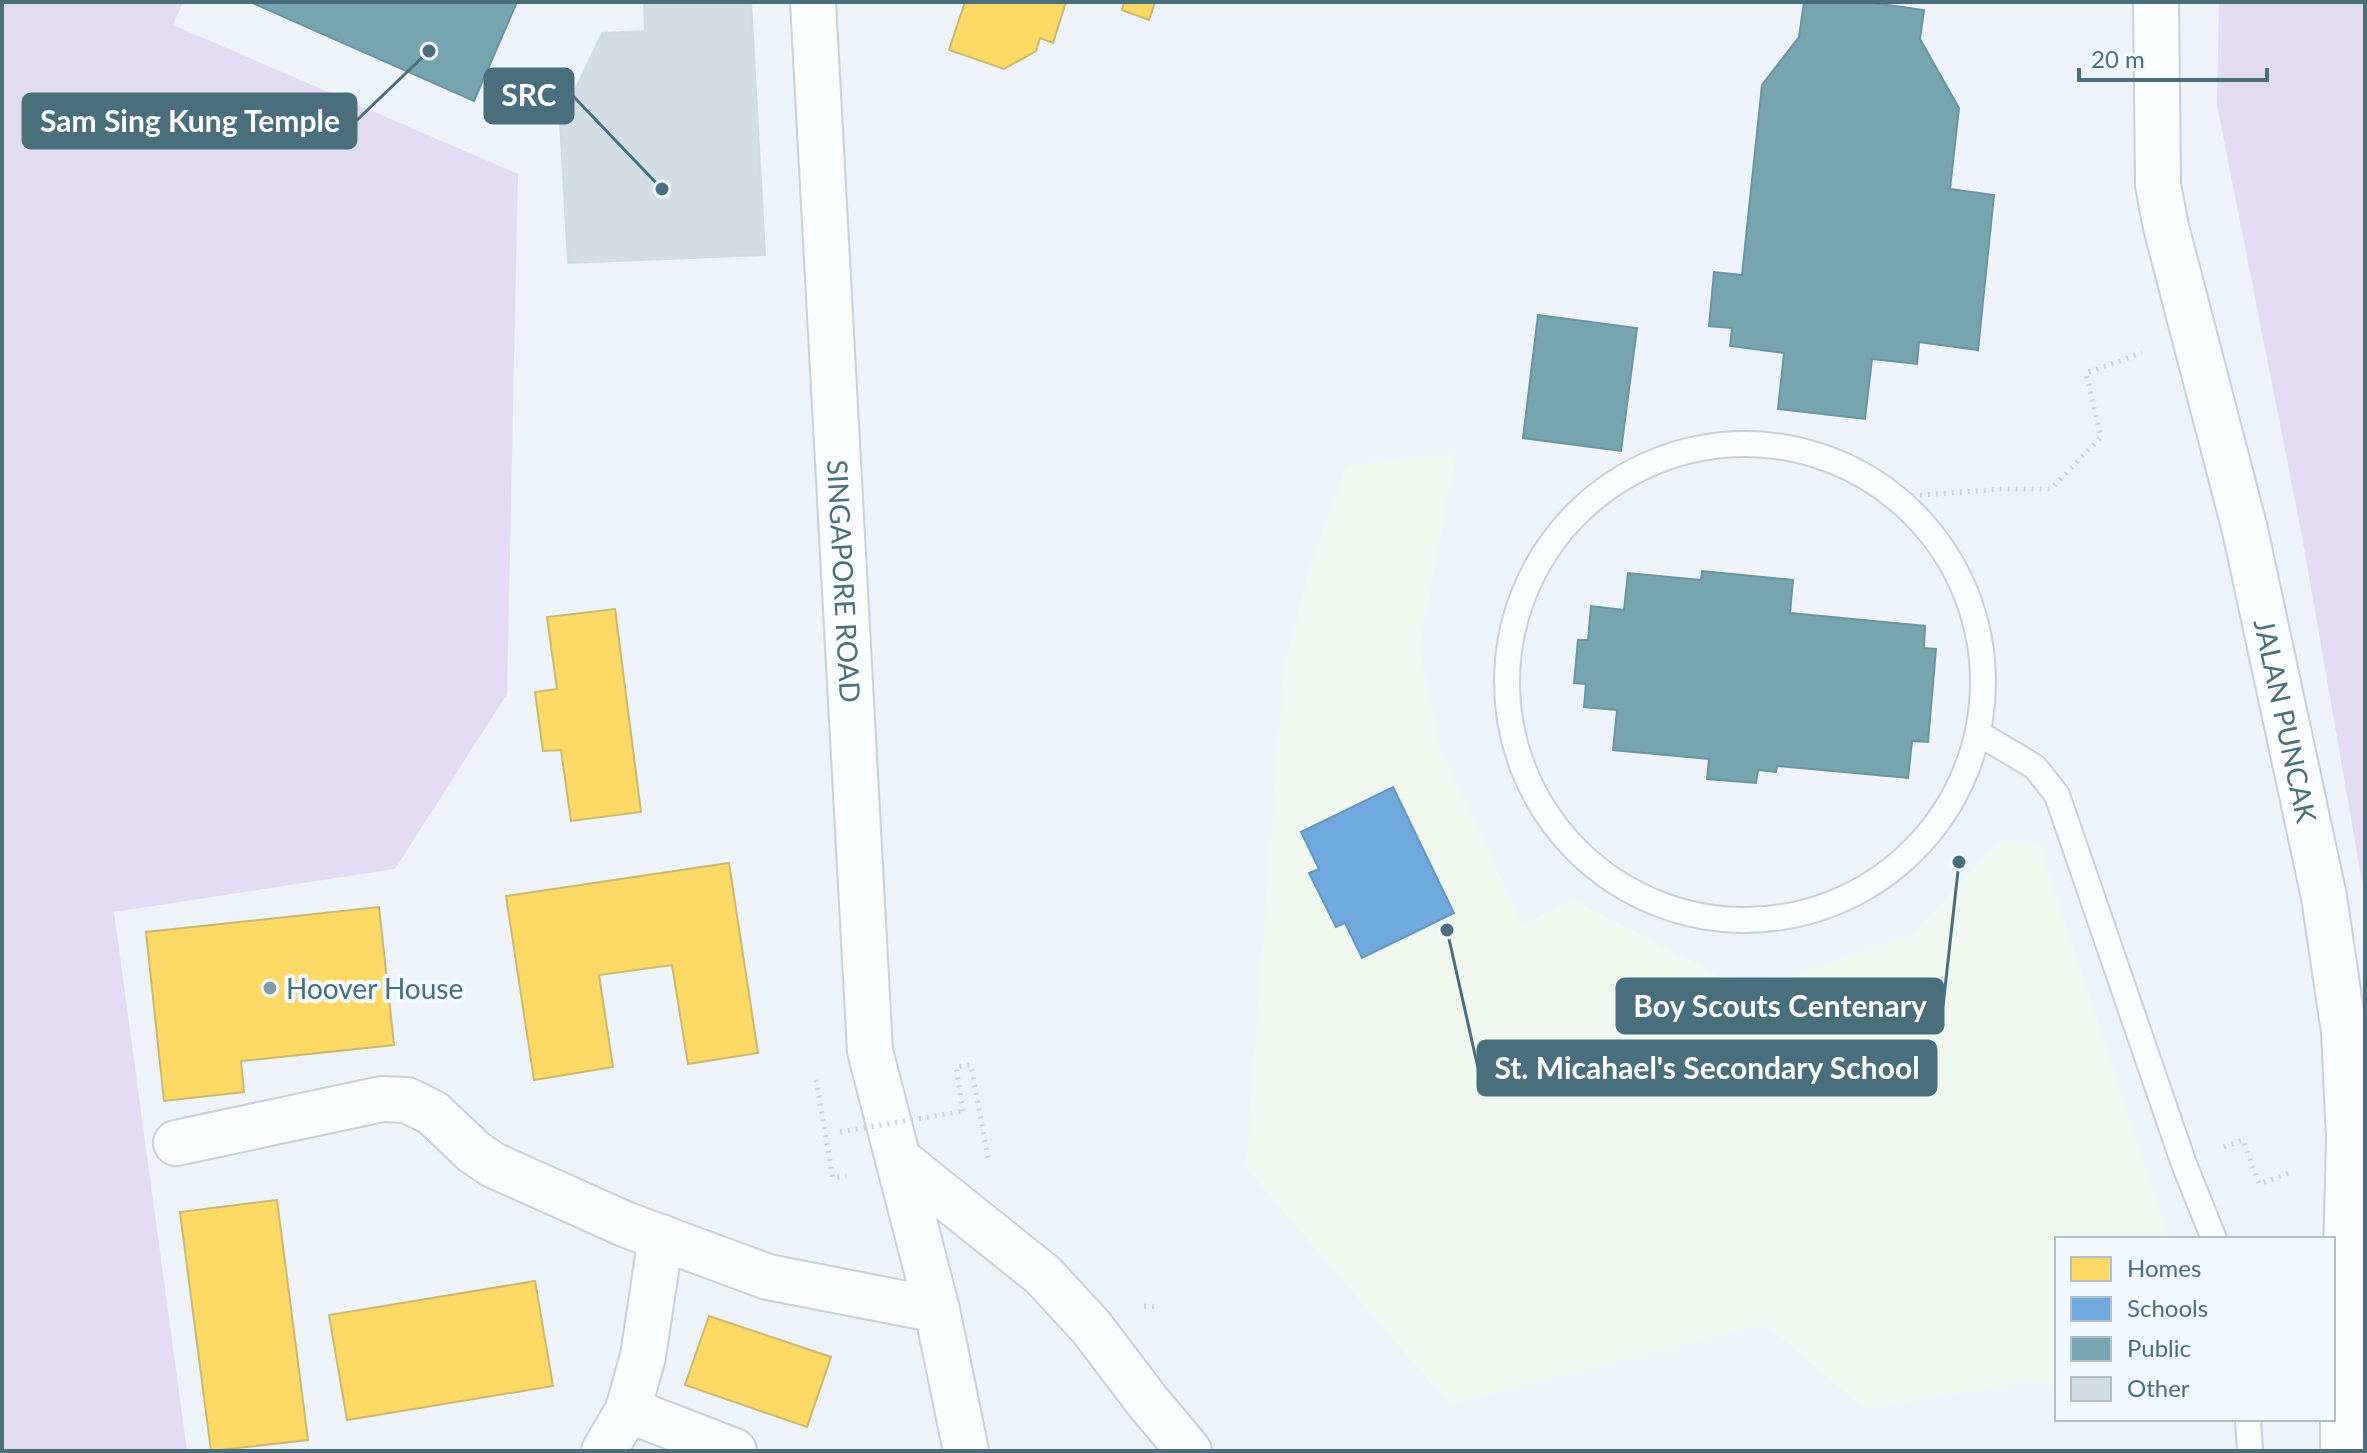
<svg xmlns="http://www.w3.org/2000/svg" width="2367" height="1453" viewBox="0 0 2367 1453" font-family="Lato,sans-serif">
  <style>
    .education { fill: #eff7ee }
    .green { fill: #e3daf4 }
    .homes { fill: #ffd966; stroke: #c8b96d; stroke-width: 2 }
    .schools { fill: #6fa8dc; stroke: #6497c0; stroke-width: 2 }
    .public { fill: #76a5af; stroke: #6895a0; stroke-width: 2 }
    .building { fill: #d2dde4; stroke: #cfdce3; stroke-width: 2 }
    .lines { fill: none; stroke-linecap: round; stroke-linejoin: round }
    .lane-casing { stroke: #c7d0d6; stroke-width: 28 }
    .street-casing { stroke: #c7d0d6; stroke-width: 48 }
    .secondary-casing { stroke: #c7d1d6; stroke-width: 48 }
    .path { stroke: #c9d4d8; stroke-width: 5; stroke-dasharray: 2 6; stroke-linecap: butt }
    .lane { stroke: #fcfdfe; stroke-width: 24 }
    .street { stroke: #fcfdfe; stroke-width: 44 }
    .secondary { stroke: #fcfdfe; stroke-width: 44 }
    .path-bridge { stroke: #c9d4d8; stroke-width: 5; stroke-dasharray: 2 6; stroke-linecap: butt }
    .poi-dot { fill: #839da8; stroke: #f1f8ff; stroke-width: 3 }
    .labels { text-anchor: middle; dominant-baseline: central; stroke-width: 8; stroke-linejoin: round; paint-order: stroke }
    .street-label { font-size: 28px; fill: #496f7d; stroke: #f1f8ff }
    .poi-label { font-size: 28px; fill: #496f7d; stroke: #f1f8ff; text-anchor: start }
    .leader { fill: none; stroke: #496f7d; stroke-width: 3 }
    .callout-dot { fill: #496f7d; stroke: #f1f8ff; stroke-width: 3 }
    .callout { fill: #496f7d; stroke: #496f7d; stroke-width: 3 }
    .callout-label { font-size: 30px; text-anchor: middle; font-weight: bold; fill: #fff }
  </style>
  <rect width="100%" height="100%" fill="#eef3f9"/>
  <path class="education" d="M1456,454L1419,647L1439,746L1523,925L1572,899L1750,992L1913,934L1998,842L2039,844L2169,1239H2057V1390L2038,1380L1864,1408L1764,1324L1449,1404L1246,1168L1284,670L1311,564L1347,465Z"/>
  <g class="green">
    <path d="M2,2H183L173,25L518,174L507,694L395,869L114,912L187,1451H2Z"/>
    <path d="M2219,2H2365V899L2302,536L2217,105Z"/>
  </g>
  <g class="homes">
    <path d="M965,2H1066L1053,43L1040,38L1036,51L1004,69L949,50Z"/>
    <path d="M1124,2H1155L1149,20L1122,10Z"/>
    <path d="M615,609L641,812L571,821L561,750L543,751L535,692L557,689L547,617Z"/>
    <path d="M729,863L758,1053L688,1064L672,965L599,975L613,1067L534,1080L506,896Z"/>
    <path d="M379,907L394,1045L241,1061L244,1092L164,1101L146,932Z"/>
    <path d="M277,1200L308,1440L211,1451L180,1212Z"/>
    <path d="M535,1281L553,1386L347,1420L329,1315Z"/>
    <path d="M709,1316L831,1357L807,1427L685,1385Z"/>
  </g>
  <path class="schools" d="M1393,787L1454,913L1362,958L1345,923L1336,927L1309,873L1319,869L1301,832Z"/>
  <g class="public">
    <path d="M250,2H517L474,101Z"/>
    <path d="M1804,2H1867L1924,10L1920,39L1959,108L1950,189L1994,195L1978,350L1919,342L1917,364L1872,359L1865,419L1778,409L1784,353L1730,346L1732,328L1709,326L1714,272L1742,275L1762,85L1799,37Z"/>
    <path d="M1538,315L1637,328L1621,451L1523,438Z"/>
    <path d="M1702,571L1793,580L1790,613L1925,626L1924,648L1936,649L1928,742L1912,741L1908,778L1777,766L1776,772L1758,770L1756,783L1707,779L1709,759L1613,750L1617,710L1584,707L1586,684L1574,683L1578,640H1588L1591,606L1624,610L1628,573L1701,580Z"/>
  </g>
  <path class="building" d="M644,2H751L765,255L568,263L560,122L602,33L645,31Z"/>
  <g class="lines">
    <g class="lane-casing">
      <g id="lane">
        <circle cx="1745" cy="682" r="238"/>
        <path d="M1978,733L2035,767L2057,795L2184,1164L2214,1239"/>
        <path d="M2248,1419L2250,1451"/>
      </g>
    </g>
    <g class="street-casing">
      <g id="street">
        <path id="s1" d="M2156,2L2158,185L2166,227L2245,530L2324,897L2344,1032L2349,1138L2343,1374V1451"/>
        <path d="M176,1143L382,1099L407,1100L433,1113L474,1152L493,1165L627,1225L768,1277L937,1310"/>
        <path d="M898,1159L1043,1275L1091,1327L1148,1402L1189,1451"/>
        <path d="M628,1410L734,1451"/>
        <path d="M604,1451L628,1410L643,1356L661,1237"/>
      </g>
    </g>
    <g class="secondary-casing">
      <g id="secondary">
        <path id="s2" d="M813,2L870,1051L937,1310L966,1451"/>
      </g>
    </g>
    <g class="path">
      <path d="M1896,497L2002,489H2051L2101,437L2086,373L2142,353"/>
      <path d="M816,1080L833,1178L846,1176"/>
      <path d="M963,1111L956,1067L971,1065L988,1158"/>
      <path d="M2224,1147L2243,1140L2259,1184L2292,1172"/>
      <path d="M1144,1306L1159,1307"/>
    </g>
    <use href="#lane" class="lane"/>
    <use href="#street" class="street"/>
    <use href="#secondary" class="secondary"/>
    <path class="path-bridge" d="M840,1132L963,1111"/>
  </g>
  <circle class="poi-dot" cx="270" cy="988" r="8"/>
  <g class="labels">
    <g class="street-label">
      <text stroke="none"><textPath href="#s2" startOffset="580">SINGAPORE ROAD</textPath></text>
      <text stroke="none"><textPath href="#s1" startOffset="734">JALAN PUNCAK</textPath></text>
    </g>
    <g class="poi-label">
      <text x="286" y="988">Hoover House</text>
    </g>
  </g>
  <path class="leader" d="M662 189L573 96M429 51L356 121M1959 862L1943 1006M1447 930L1478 1068"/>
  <g class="callout-dot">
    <circle cx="662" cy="189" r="8"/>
    <circle cx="429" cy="51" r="8"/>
    <circle cx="1959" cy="862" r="8"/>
    <circle cx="1447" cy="930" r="8"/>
  </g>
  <g class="callout">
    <rect x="485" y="69" width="88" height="54" rx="8"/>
    <rect x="23" y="94" width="333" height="54" rx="8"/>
    <rect x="1617" y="979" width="326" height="54" rx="8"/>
    <rect x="1478" y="1041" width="458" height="54" rx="8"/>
  </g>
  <g class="callout-label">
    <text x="529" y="106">SRC</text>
    <text x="190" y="132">Sam Sing Kung Temple</text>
    <text x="1780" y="1017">Boy Scouts Centenary</text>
    <text x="1707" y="1079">St. Micahael's Secondary School</text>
  </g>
  <rect width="2367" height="1453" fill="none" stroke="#496f7d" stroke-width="8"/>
  <rect x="2055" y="1237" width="280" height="184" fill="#f1f8ff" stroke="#aec1cb" stroke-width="2"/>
  <rect x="2071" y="1257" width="40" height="24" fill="#ffd966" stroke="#aec1cb" stroke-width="2"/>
  <text x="2127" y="1277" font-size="24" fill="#496f7d">Homes</text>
  <rect x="2071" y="1297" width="40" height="24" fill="#6fa8dc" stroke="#aec1cb" stroke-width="2"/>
  <text x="2127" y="1317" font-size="24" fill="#496f7d">Schools</text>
  <rect x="2071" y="1337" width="40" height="24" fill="#76a5af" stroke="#aec1cb" stroke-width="2"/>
  <text x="2127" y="1357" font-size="24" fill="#496f7d">Public</text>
  <rect x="2071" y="1377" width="40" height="24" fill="#d2dde4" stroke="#aec1cb" stroke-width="2"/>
  <text x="2127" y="1397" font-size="24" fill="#496f7d">Other</text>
  <path d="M2079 68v12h188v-12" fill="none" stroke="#496f7d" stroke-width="4"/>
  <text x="2091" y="68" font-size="24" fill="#496f7d" stroke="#f1f8ff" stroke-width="6" paint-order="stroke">20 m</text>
</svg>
